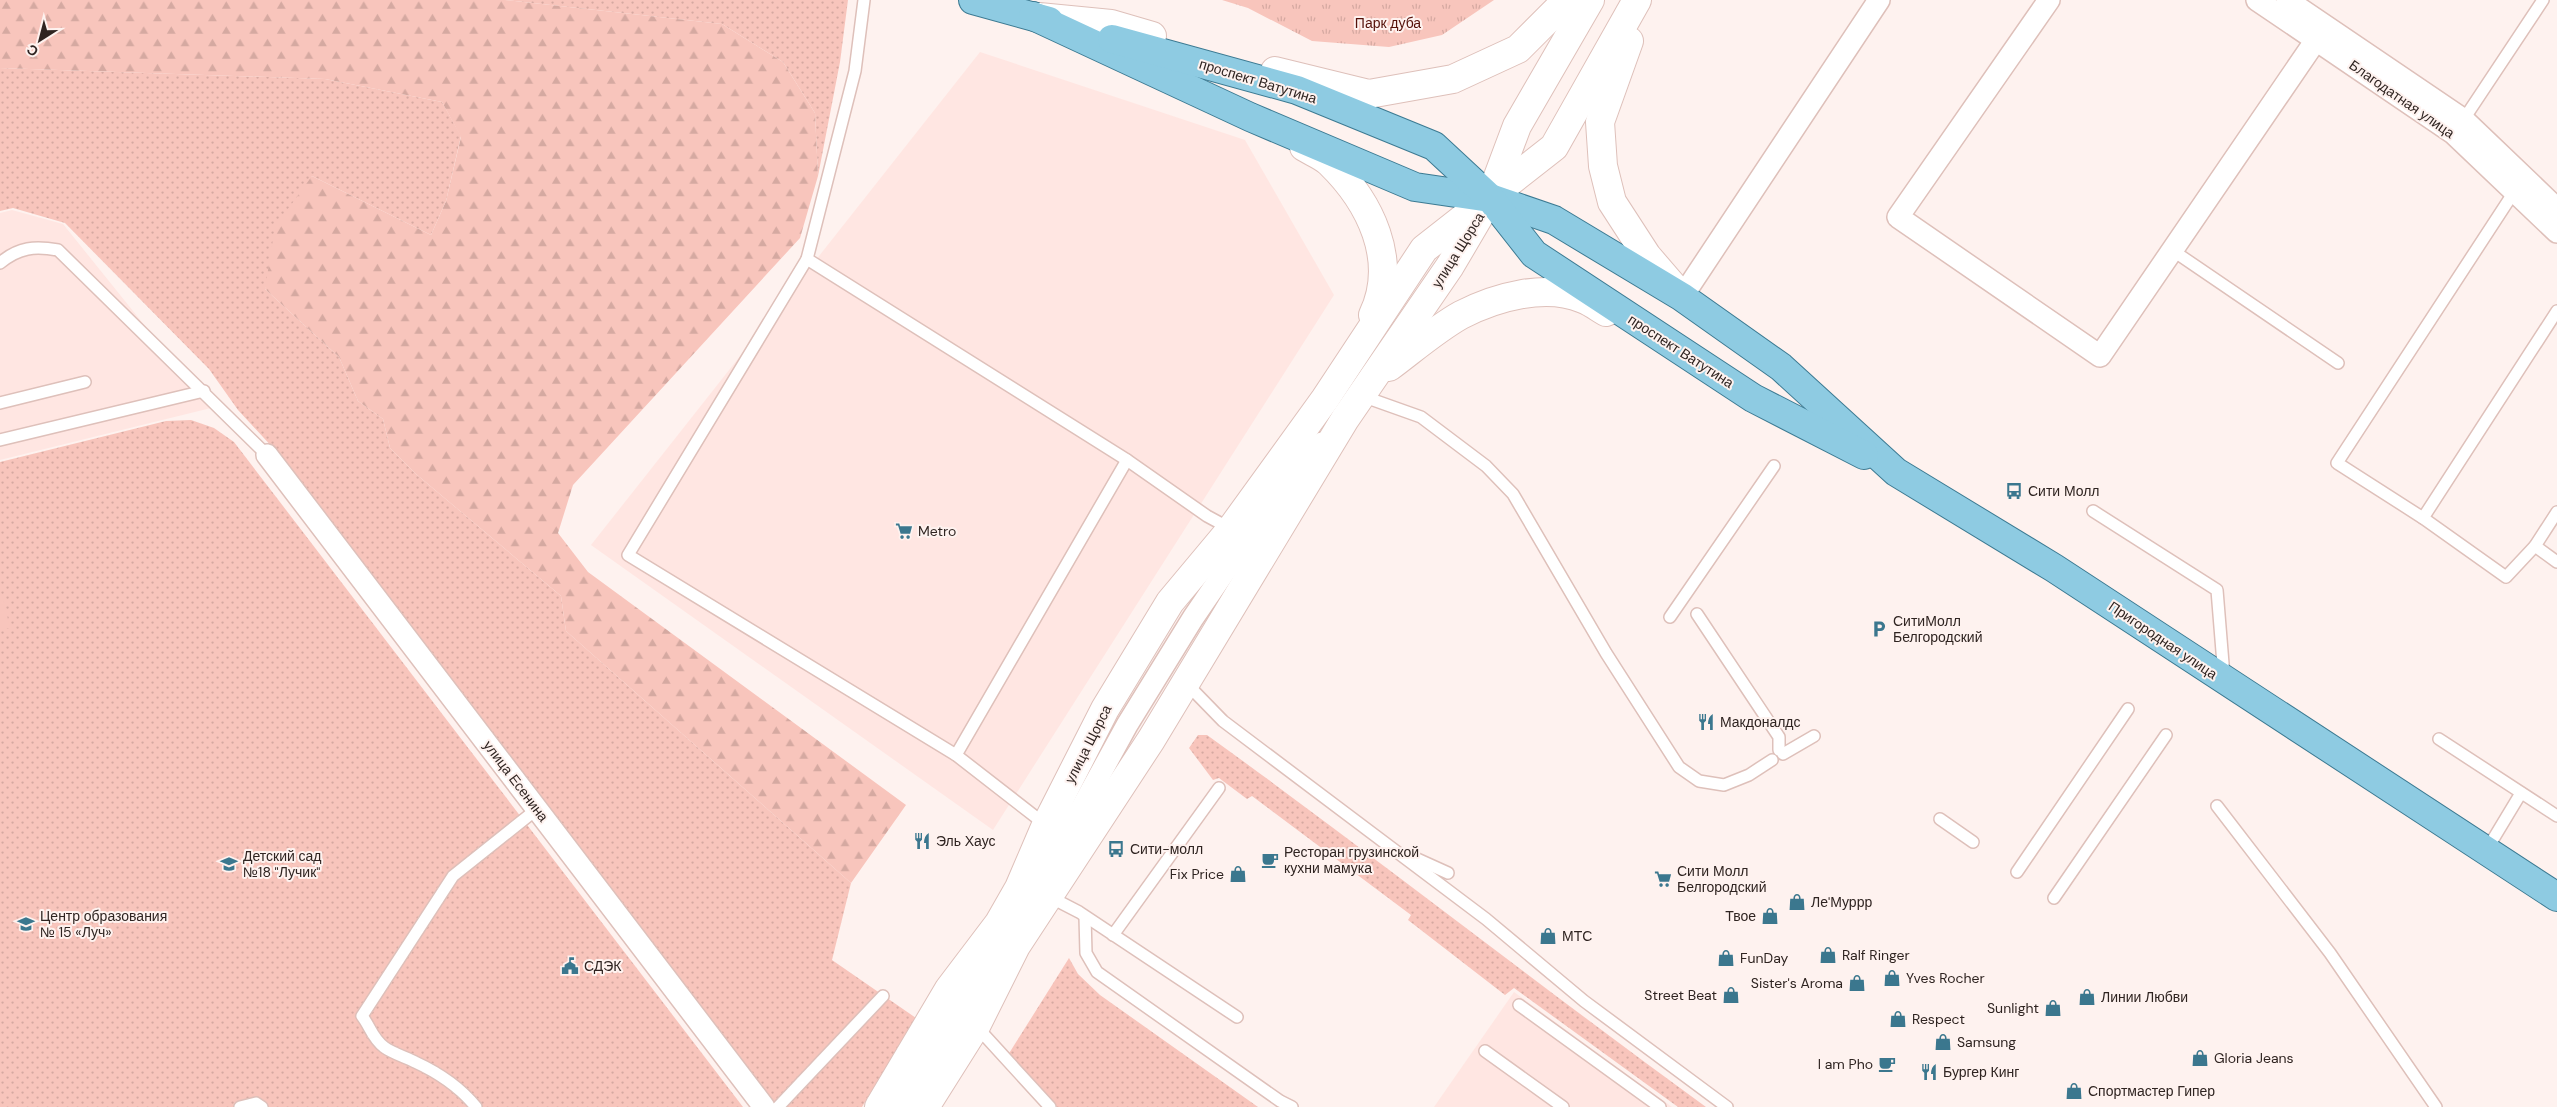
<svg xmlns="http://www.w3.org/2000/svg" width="2557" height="1107" viewBox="0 0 2557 1107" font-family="'DM Sans',sans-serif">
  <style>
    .built { fill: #ffe6e2 }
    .grass { fill: url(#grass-dots) }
    .forest { fill: url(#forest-firs) }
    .park { fill: url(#park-tufts) }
    .garden { fill: #f8c5bc }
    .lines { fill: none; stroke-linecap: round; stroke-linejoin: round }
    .lane-casing { stroke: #dec0ba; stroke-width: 14 }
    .street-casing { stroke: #dec0ba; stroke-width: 24 }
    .secondary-casing { stroke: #dec0ba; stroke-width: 30 }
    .primary-casing { stroke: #3c7a92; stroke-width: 30 }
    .lane { stroke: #fff; stroke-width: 11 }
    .street { stroke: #fff; stroke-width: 21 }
    .secondary { stroke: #fff; stroke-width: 28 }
    .primary { stroke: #8ecbe2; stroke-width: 28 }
    .labels { text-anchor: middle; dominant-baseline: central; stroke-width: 4; stroke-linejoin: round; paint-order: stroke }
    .park-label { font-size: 14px; fill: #551109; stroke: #fef2ef }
    .street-label { font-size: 14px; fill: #2f2421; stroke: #fef2ef }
    .poi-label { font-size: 14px; fill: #2f2421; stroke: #fef2ef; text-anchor: start }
  </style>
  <defs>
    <pattern id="grass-dots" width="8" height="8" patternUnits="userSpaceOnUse" patternTransform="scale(1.25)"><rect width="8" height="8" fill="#f8c5bc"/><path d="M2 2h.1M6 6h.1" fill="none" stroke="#d5a9a1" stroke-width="1.8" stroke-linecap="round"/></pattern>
    <pattern id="forest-firs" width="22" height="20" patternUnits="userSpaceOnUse" patternTransform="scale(1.25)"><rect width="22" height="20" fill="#f8c5bc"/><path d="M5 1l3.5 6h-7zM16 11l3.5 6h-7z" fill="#d5a9a1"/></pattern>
    <pattern id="park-tufts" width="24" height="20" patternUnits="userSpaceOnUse" patternTransform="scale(1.25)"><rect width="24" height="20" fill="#f8c5bc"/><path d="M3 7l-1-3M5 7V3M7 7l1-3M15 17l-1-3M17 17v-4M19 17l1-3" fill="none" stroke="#d5a9a1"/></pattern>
  </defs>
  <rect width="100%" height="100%" fill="#fef2ef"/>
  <g class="built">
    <path d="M980,52L1245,140L1334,295L993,830L591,545Z"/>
    <path d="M12,210L63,224L211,408L0,460V213Z"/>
    <path d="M1514,992L1672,1107H1434Z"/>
  </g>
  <g class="grass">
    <path d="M505,0H848L840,62L818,176L815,113L783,62L722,24Z"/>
    <path d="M0,68L325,79L442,102L461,136L446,201L431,235L312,176L265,289L339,357L358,401L383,419L390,448L416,474L561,596L566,631L851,883L832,960L916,1018L862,1107H775L274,449L238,410L209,369L65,223L13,208L0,211Z"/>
    <path d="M191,420L214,428L234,442L743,1107H0V462L166,421Z"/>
    <path d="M1198,735H1207C1375,856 1538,985 1706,1107H1678L1514,988L1505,995L1408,920L1411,915L1252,796L1247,799L1219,778L1213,780L1189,748Z"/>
    <path d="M1069,958L1078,974L1100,995L1258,1107H1057L1008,1055Z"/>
  </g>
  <path class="forest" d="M0,0H505L722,24L783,62L815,113L818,176L800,238L573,485L558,533L588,572L906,805L851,883L566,631L561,596L416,474L390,448L383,419L358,401L339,357L265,289L275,227L312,176L431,235L446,201L461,137L442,102L325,79L0,68Z"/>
  <path class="park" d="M1222,0H1494L1442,35L1389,47L1312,41L1248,8Z"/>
  <path class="garden" d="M2,594L10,628L0,630V595Z"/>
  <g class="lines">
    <g class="lane-casing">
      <g id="lane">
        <path d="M864,0L855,71L807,259L1127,460L1207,516L1231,529"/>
        <path d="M2462,122L2543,0"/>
        <path d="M2514,192L2337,463L2423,518L2506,577L2535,546L2557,512"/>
        <path d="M2172,250L2338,363"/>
        <path d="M807,259L628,555L956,755L1046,825"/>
        <path d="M0,263C19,247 35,246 58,250L267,455"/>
        <path d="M1362,396L1421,417L1486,466L1513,494L1606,653L1679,767L1699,781L1724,785L1749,775L1772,760"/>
        <path d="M0,403L85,382"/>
        <path d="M0,440L204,391"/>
        <path d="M2093,511L2217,590L2224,676"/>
        <path d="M2423,518L2557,311"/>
        <path d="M2535,546L2557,562"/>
        <path d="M1697,614L1779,737V750"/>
        <path d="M1670,617L1774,466"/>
        <path d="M1186,683L1223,721L1486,919L1584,1001L1727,1107"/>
        <path d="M2439,739L2557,816"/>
        <path d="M1783,754L1814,736"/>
        <path d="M956,755L1127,460"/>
        <path d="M2217,806L2330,953L2436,1107"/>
        <path d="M1940,819L1973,842"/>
        <path d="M2486,851L2521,793"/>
        <path d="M1417,859L1448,873"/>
        <path d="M2017,872L2128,709"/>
        <path d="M1048,896L1079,912L1237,1017"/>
        <path d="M2054,898L2166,735"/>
        <path d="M1085,917L1086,953L1097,972L1280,1101L1292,1107"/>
        <path d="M1113,935L1219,788"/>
        <path d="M1519,1005L1660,1107"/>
        <path d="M976,1026L1050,1107"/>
        <path d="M1485,1051L1563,1107"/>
        <path d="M240,1107L256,1103L262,1107"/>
        <path d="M476,1107C459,1086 439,1073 415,1062C405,1057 392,1053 384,1047C372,1038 370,1026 362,1016L453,876L537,809"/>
        <path d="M778,1107L883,996"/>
      </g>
    </g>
    <g class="street-casing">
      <g id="street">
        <path d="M2049,0L1898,217L2100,356L2316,40"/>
        <path d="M2257,0L2453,133L2557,232"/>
        <path d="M2287,0L2464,120L2557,209"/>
        <path d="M1682,297L1879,0"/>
        <path d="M267,455L764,1107"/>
        <path d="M901,1107L1036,891L1127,725L1193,618L1292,473L1322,443"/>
      </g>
    </g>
    <g class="secondary-casing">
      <g id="secondary">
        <path d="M1039,17L1111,24L1152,36"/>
        <path d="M1629,41L1600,122L1603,166L1612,202L1647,256L1678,292"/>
        <path d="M1275,71L1369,94L1453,79L1518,49L1567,0"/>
        <path d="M1304,147C1312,152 1323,156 1330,163C1370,202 1399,260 1373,315"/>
        <path d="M1389,367C1412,350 1436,329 1461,315C1496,297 1546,283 1583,299C1591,302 1599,308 1606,312"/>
        <path d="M879,1107L949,989L999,923L1019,888L1046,825L1105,709L1170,602L1231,529L1325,399L1424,249L1554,147L1637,0"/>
        <path d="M925,1107L976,1026L1016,946L1151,740L1345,419L1450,266L1490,198L1517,126L1590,0"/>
      </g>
    </g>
    <g class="primary-casing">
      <g id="primary">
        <path d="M973,0L1049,21"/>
        <path d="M1033,16L1250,117L1415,187L1490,198L1554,220L1682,297L1781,367L1896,472L2054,568L2557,897"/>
        <path d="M1112,39L1297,90L1434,146L1490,198L1534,254L1753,398L1864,455"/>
      </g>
    </g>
    <use href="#lane" class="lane"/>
    <use href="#street" class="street"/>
    <use href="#secondary" class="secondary"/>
    <use href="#primary" class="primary"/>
  </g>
  <defs>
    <g id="bus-bare" transform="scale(1.35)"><path d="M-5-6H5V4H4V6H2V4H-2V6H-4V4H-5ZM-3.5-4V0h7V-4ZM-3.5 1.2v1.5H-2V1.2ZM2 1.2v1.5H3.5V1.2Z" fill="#3b778e" stroke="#fef2ef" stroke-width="2.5" paint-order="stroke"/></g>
    <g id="supermarket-bare" transform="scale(1.35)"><path d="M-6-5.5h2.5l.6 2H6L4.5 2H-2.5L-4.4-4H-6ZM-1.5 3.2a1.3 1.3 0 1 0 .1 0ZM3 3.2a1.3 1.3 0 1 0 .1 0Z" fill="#3b778e" stroke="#fef2ef" stroke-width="2.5" paint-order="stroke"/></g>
    <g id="parking-bare" transform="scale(1.35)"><path d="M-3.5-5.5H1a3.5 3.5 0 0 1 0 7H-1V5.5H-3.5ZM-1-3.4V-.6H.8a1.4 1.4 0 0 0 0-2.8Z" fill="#3b778e" stroke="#fef2ef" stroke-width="2.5" paint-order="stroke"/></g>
    <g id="restaurant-bare" transform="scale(1.35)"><path d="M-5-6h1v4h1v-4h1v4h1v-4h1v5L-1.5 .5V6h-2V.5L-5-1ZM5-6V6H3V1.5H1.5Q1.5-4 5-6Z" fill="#3b778e" stroke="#fef2ef" stroke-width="2.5" paint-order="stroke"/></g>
    <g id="cafe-bare" transform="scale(1.35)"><path d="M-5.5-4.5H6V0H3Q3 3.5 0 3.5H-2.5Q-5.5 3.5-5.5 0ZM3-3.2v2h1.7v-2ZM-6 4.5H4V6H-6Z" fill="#3b778e" stroke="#fef2ef" stroke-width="2.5" paint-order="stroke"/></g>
    <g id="school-bare" transform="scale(1.35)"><path d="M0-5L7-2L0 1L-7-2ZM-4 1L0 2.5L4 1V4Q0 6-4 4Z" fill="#3b778e" stroke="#fef2ef" stroke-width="2.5" paint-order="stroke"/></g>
    <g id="shop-bare" transform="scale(1.35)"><path d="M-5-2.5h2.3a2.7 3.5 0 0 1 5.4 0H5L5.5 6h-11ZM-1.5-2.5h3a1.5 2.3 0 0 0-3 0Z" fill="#3b778e" stroke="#fef2ef" stroke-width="2.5" paint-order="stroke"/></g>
    <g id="civic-bare" transform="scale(1.35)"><path d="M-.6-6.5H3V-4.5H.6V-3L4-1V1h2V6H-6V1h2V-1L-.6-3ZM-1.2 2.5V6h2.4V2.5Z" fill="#3b778e" stroke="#fef2ef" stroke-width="2.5" paint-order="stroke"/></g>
  </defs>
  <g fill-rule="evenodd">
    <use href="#bus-bare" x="2014" y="491"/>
    <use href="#supermarket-bare" x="904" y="531"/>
    <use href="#parking-bare" x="1879" y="629"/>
    <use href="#restaurant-bare" x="1706" y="722"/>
    <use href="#restaurant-bare" x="922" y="841"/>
    <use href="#bus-bare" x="1116" y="849"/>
    <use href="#cafe-bare" x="1270" y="860"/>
    <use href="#school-bare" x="229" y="864"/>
    <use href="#shop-bare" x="1238" y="874"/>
    <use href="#supermarket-bare" x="1663" y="879"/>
    <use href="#shop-bare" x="1797" y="902"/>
    <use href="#shop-bare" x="1770" y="916"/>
    <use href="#school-bare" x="26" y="924"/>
    <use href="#shop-bare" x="1548" y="936"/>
    <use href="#shop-bare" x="1828" y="955"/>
    <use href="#shop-bare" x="1726" y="958"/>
    <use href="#civic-bare" x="570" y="966"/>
    <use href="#shop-bare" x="1892" y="978"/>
    <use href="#shop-bare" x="1857" y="983"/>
    <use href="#shop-bare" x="1731" y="995"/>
    <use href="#shop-bare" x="2087" y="997"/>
    <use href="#shop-bare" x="2053" y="1008"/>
    <use href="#shop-bare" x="1898" y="1019"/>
    <use href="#shop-bare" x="1943" y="1042"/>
    <use href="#shop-bare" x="2200" y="1058"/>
    <use href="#cafe-bare" x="1887" y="1064"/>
    <use href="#restaurant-bare" x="1929" y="1072"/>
    <use href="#shop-bare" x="2074" y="1091"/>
  </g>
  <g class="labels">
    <g class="park-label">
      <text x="1388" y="23">Парк дуба</text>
    </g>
    <g class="street-label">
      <text transform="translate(1258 81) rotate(17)">проспект Ватутина</text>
      <text transform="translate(2402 99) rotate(35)">Благодатная улица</text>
      <text transform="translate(1458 250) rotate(-58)">улица Щорса</text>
      <text transform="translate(1681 351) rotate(33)">проспект Ватутина</text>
      <text transform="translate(2163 640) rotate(34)">Пригородная улица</text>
      <text transform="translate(1088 744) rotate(-63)">улица Щорса</text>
      <text transform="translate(516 781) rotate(53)">улица Есенина</text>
    </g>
    <g class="poi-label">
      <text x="2028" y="491">Сити Молл</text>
      <text x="918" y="531">Metro</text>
      <text x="1893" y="621">СитиМолл<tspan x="1893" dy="16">Белгородский</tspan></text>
      <text x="1720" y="722">Макдоналдс</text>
      <text x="936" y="841">Эль Хаус</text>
      <text x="1130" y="849">Сити-молл</text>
      <text x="1284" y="852">Ресторан грузинской<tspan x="1284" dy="16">кухни мамука</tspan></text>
      <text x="243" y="856">Детский сад<tspan x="243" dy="16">№18 "Лучик"</tspan></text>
      <text x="1677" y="871">Сити Молл<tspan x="1677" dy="16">Белгородский</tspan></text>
      <text x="1224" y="874" text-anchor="end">Fix Price</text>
      <text x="1811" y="902">Ле'Муррр</text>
      <text x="40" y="916">Центр образования<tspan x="40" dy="16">№ 15 «Луч»</tspan></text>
      <text x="1756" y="916" text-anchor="end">Твое</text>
      <text x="1562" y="936">МТС</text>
      <text x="1842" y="955">Ralf Ringer</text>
      <text x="1740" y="958">FunDay</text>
      <text x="584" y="966">СДЭК</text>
      <text x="1906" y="978">Yves Rocher</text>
      <text x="1843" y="983" text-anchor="end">Sister's Aroma</text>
      <text x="1717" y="995" text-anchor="end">Street Beat</text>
      <text x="2101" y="997">Линии Любви</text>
      <text x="2039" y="1008" text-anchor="end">Sunlight</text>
      <text x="1912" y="1019">Respect</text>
      <text x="1957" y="1042">Samsung</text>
      <text x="2214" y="1058">Gloria Jeans</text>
      <text x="1873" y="1064" text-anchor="end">I am Pho</text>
      <text x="1943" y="1072">Бургер Кинг</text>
      <text x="2088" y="1091">Спортмастер Гипер</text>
    </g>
  </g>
  <g transform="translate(40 40) rotate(216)" stroke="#fef2ef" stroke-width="4" paint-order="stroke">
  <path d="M0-4L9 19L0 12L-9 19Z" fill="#2f2421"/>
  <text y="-8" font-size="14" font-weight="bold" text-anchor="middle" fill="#2f2421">С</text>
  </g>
</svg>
